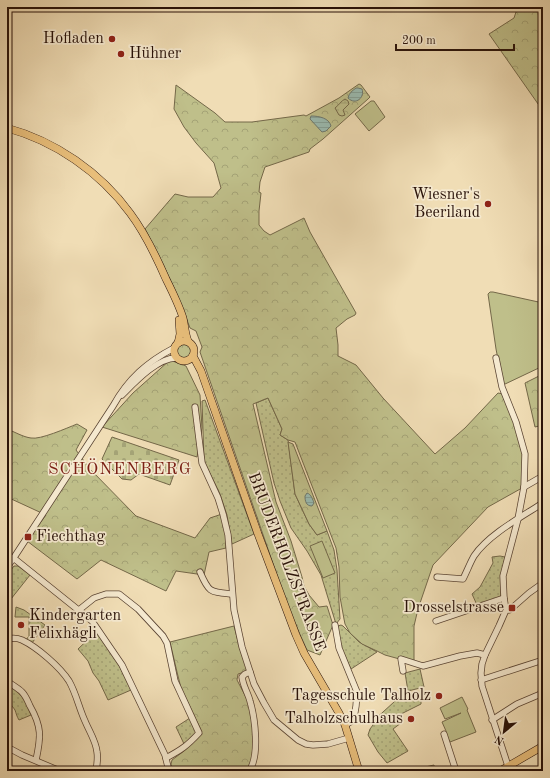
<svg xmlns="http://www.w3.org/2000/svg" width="550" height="778" viewBox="0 0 550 778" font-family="'Old Standard TT',serif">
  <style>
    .grass { fill: url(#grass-dots); stroke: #746849 }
    .forest { fill: url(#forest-crowns); stroke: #746849 }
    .wetland { fill: url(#wetland-marsh); stroke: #746849 }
    .cemetery { fill: url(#cemetery-stones); stroke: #746849 }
    .garden { fill: #bfbf8a; stroke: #746849 }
    .water { fill: url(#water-rules); stroke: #6c776d }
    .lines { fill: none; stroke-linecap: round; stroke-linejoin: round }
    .minor-casing { stroke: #5a4433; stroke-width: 7 }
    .major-casing { stroke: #281108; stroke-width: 8 }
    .minor { stroke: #f5e9cf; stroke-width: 5.5 }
    .major { stroke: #e8be7a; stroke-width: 7 }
    .poi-dot { fill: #8f2418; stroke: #f5e9cf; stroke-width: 1.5 }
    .labels { text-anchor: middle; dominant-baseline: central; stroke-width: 3.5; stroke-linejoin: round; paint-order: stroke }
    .poi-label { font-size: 16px; fill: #281108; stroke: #f5e9cf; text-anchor: end }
    .street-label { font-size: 16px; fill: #281108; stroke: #f5e9cf }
    .neighbourhood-label { font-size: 17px; letter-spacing: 1px; fill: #7a1f14; stroke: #f5e9cf }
  </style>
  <defs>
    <pattern id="grass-dots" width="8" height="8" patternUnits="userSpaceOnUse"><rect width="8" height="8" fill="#bfbf8a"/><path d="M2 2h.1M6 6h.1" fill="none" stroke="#a4a376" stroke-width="1.8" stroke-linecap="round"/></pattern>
    <pattern id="forest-crowns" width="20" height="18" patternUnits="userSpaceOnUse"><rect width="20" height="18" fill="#bfbf8a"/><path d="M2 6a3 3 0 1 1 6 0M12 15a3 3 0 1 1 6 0" fill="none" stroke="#a4a376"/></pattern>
    <pattern id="wetland-marsh" width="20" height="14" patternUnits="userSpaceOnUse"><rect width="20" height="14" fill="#bfbf8a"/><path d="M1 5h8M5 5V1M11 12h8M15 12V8" fill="none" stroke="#a4a376"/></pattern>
    <pattern id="cemetery-stones" width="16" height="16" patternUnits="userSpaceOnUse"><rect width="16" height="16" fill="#bfbf8a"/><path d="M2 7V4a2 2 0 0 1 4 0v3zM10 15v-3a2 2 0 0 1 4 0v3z" fill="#a4a376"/></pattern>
    <pattern id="water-rules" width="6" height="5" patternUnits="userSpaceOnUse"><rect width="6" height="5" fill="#9abbb1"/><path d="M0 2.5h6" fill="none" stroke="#85a097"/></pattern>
  </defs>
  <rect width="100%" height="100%" fill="#f0ddb5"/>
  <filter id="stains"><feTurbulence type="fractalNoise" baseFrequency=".005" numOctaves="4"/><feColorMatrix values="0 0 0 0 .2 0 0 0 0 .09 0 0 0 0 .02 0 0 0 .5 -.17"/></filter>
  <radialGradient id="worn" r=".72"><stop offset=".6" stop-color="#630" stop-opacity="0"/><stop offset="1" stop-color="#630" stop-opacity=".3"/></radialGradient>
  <g class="grass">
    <path d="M268,398L282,429L280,435L288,440L295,494L309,524L317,535L327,531L334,550L337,570L340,619L336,624L321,575L307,551L291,528L280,501L274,483L256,403Z"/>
    <path d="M205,400L254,534L232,544L227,515L220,494L204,461L202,401Z"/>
    <path d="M500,556L505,557L501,579V597L477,605L472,594L480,587L493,563L492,557Z"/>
    <path d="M14,566H18L30,575L11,599L7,597V575Z"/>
    <path d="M16,607L24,610L45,625L32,643L26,640L29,636V617H15Z"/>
    <path d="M341,625L343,626L359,642L377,652L351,669L343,653L337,629L338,626Z"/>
    <path d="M97,631L114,655L131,690L108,700L99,681L93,673L88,661L78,649Z"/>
    <path d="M420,669L424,687L408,691L405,673Z"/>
    <path d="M11,687C23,696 26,701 31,715L19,720C17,717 16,713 15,710C8,700 3,699 11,687Z"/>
    <path d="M405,692L421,696V704L397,716L401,723L393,729L408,751L387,763L378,752L368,735L370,729L373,725L372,722Z"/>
    <path d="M190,718L197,733L185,746L176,727Z"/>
    <path d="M434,765L435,771H413L412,770Z"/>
  </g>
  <g class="forest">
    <path d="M513,7H543V111L489,34L514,18L516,12Z"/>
    <path d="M359,84L361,85L370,97L368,99L323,139L310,149L309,152L265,167L260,182L259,192L261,193L259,211V225L264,231L270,235L304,218L310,232L356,313L355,315L347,319L336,328L338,345V356L356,365L383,398L435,454L465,428L498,393L503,394L518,433L524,459L522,488L488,507L433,565L418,609L414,626V663L385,655L377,651L362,644L350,633L345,624L344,619L340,597L339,567L336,548L295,442L288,440L280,435L282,429L268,398L253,404L276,502L291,541L302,577L304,586L309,595L319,607L327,606L333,625L320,655L307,650L289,610L200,352L202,347L196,331L190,328C178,294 162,261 145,229L175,194L188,197H213L221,188L214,163L196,143L184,127L174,109L176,85L215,113L225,122H252L304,115L306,116L339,98Z"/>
    <circle cx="184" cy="351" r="8"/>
    <path d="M170,360L186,366L200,395L202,428L197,457L102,427L133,393Z"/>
    <path d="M543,374V425L535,427L525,383Z"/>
    <path d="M77,424L87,430L76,450L89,468L136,516L195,538L210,518L222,514L226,533V548L209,552L204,575L176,571L166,591L101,560L77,579L27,541L46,515L7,497V429C15,432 23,437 31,438C40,440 67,428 77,424Z"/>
    <path d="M288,442L293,444L327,531L317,535L309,524L295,494Z"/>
    <path d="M234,626L240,649L248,671L238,674L237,680L249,703L253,729V756L249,767L247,771H172L171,764L172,760L184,751L202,732L181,688L177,672L170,642Z"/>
  </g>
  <path class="wetland" d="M345,99L348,101L349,104L343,110L345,115L342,116L339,115L335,108C339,105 341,101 345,99Z"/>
  <path class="cemetery" d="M112,437L179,460L170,485L139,474L131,480L122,479L102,459Z"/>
  <g class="garden">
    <path d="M371,101H374L385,117L369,131L355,114Z"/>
    <path d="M490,292H493L543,303V366L503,385L496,349L488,294Z"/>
    <path d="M322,541L335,573L323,578L310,546Z"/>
    <path d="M462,697L468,709L467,710L476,732L450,742L446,735V731L442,722L461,713L445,719L440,708Z"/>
  </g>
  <g class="water">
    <path d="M356,88H358L362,89C365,97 356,106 348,98C349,93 352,91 356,88Z"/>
    <path d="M311,116C319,116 329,118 331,126L326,131L322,132L310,119Z"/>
    <path d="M307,493C311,494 313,500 314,503L312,506C306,506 305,501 305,496Z"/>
  </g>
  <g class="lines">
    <g class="minor-casing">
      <g id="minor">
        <path d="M496,358L502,387L516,422L525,454L524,487L518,519L503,576L504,598L506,610L499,626L485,655L482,664L481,673L482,686L508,766"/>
        <path d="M122,395C134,383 158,357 177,358"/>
        <path d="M195,407L202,463L218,498L223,514L228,535L234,610L242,647L254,684L264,703L274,720L298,740L306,744L313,745L328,744L349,738"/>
        <path d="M524,487L543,476"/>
        <path d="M7,556L16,560L92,621L122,665L165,755L169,771"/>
        <path d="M7,567L13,559L113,406C128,379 147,362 174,348"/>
        <path d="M200,572C209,593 210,592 232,594"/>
        <path d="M437,577L463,579C467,571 470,563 474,556C488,535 521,517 543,503"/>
        <path d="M79,610L94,598L106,594H119L138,609L163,636L167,643L175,681L199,733C187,746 181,750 166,758"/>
        <path d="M506,610H509L512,608L529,593L543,583"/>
        <path d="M436,621L504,598"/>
        <path d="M335,625L339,648L357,692L356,706L354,718L352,721L345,725"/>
        <path d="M7,639C12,638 17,638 22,640C37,647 60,667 69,681C76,693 79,708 85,721C89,731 96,741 97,752C98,758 97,765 96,771"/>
        <path d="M403,671L401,659L423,666L460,656L477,653L485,655"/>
        <path d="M481,680L543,660"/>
        <path d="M7,681C12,685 18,688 22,692C26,696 28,702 30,706C42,727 41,737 36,760"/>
        <path d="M492,720L517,704L543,693"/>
        <path d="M444,734L456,771"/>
        <path d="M7,747L22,755L60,771"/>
        <path d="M249,771C260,756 255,718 250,701C248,693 243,686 242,677L245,674L250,672"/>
      </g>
    </g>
    <g class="major-casing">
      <g id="major">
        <path d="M7,128C55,141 100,172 130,213C145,233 156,256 166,279C172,291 179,305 183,318C185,326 185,334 188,341"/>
        <circle cx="184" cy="351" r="10"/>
        <path d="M178,343L180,334L179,320"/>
        <path d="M193,356L201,371L258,534L296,635L304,653L339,713L345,725L359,771"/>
        <path d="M500,771L543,746"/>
      </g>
    </g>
    <use href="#minor" class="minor"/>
    <use href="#major" class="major"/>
  </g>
  <g class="poi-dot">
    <circle cx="112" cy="39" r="4"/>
    <circle cx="121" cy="54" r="4"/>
    <circle cx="488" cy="204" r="4"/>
    <rect x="24" y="533" width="8" height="8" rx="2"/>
    <rect x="508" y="604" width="8" height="8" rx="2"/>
    <circle cx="21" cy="625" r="4"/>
    <circle cx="439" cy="696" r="4"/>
    <circle cx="411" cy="719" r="4"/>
  </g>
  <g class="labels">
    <g class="poi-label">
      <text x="104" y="39">Hofladen</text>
      <text x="129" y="54" text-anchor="start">Hühner</text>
      <text x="480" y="195">Wiesner's<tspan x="480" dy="18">Beeriland</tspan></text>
      <text x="36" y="537" text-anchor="start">Fiechthag</text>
      <text x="504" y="608">Drosselstrasse</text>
      <text x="29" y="616" text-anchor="start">Kindergarten<tspan x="29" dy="18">Felixhägli</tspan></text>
      <text x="431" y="696">Tagesschule Talholz</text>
      <text x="403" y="719">Talholzschulhaus</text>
    </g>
    <g class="street-label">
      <text transform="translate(286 562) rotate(69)">BRUDERHOLZSTRASSE</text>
    </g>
    <g class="neighbourhood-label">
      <text x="120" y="469">SCHÖNENBERG</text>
    </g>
  </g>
  <rect width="550" height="778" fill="none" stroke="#f0ddb5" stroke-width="24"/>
  <rect x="8" y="8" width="534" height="762" fill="none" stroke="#281108" stroke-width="2"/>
  <rect x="12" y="12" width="526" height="754" fill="none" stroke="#281108"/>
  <g transform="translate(504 732) rotate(209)" stroke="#f5e9cf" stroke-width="3" paint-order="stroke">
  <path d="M0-3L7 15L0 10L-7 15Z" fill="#281108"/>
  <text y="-6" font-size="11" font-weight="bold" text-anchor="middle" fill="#281108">N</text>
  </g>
  <path d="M396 44v6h118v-6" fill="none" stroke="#281108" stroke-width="2"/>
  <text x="402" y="44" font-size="12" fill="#281108" stroke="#f5e9cf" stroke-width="3" paint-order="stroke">200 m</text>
  <rect width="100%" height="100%" filter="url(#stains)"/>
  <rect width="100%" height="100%" fill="url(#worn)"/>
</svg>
